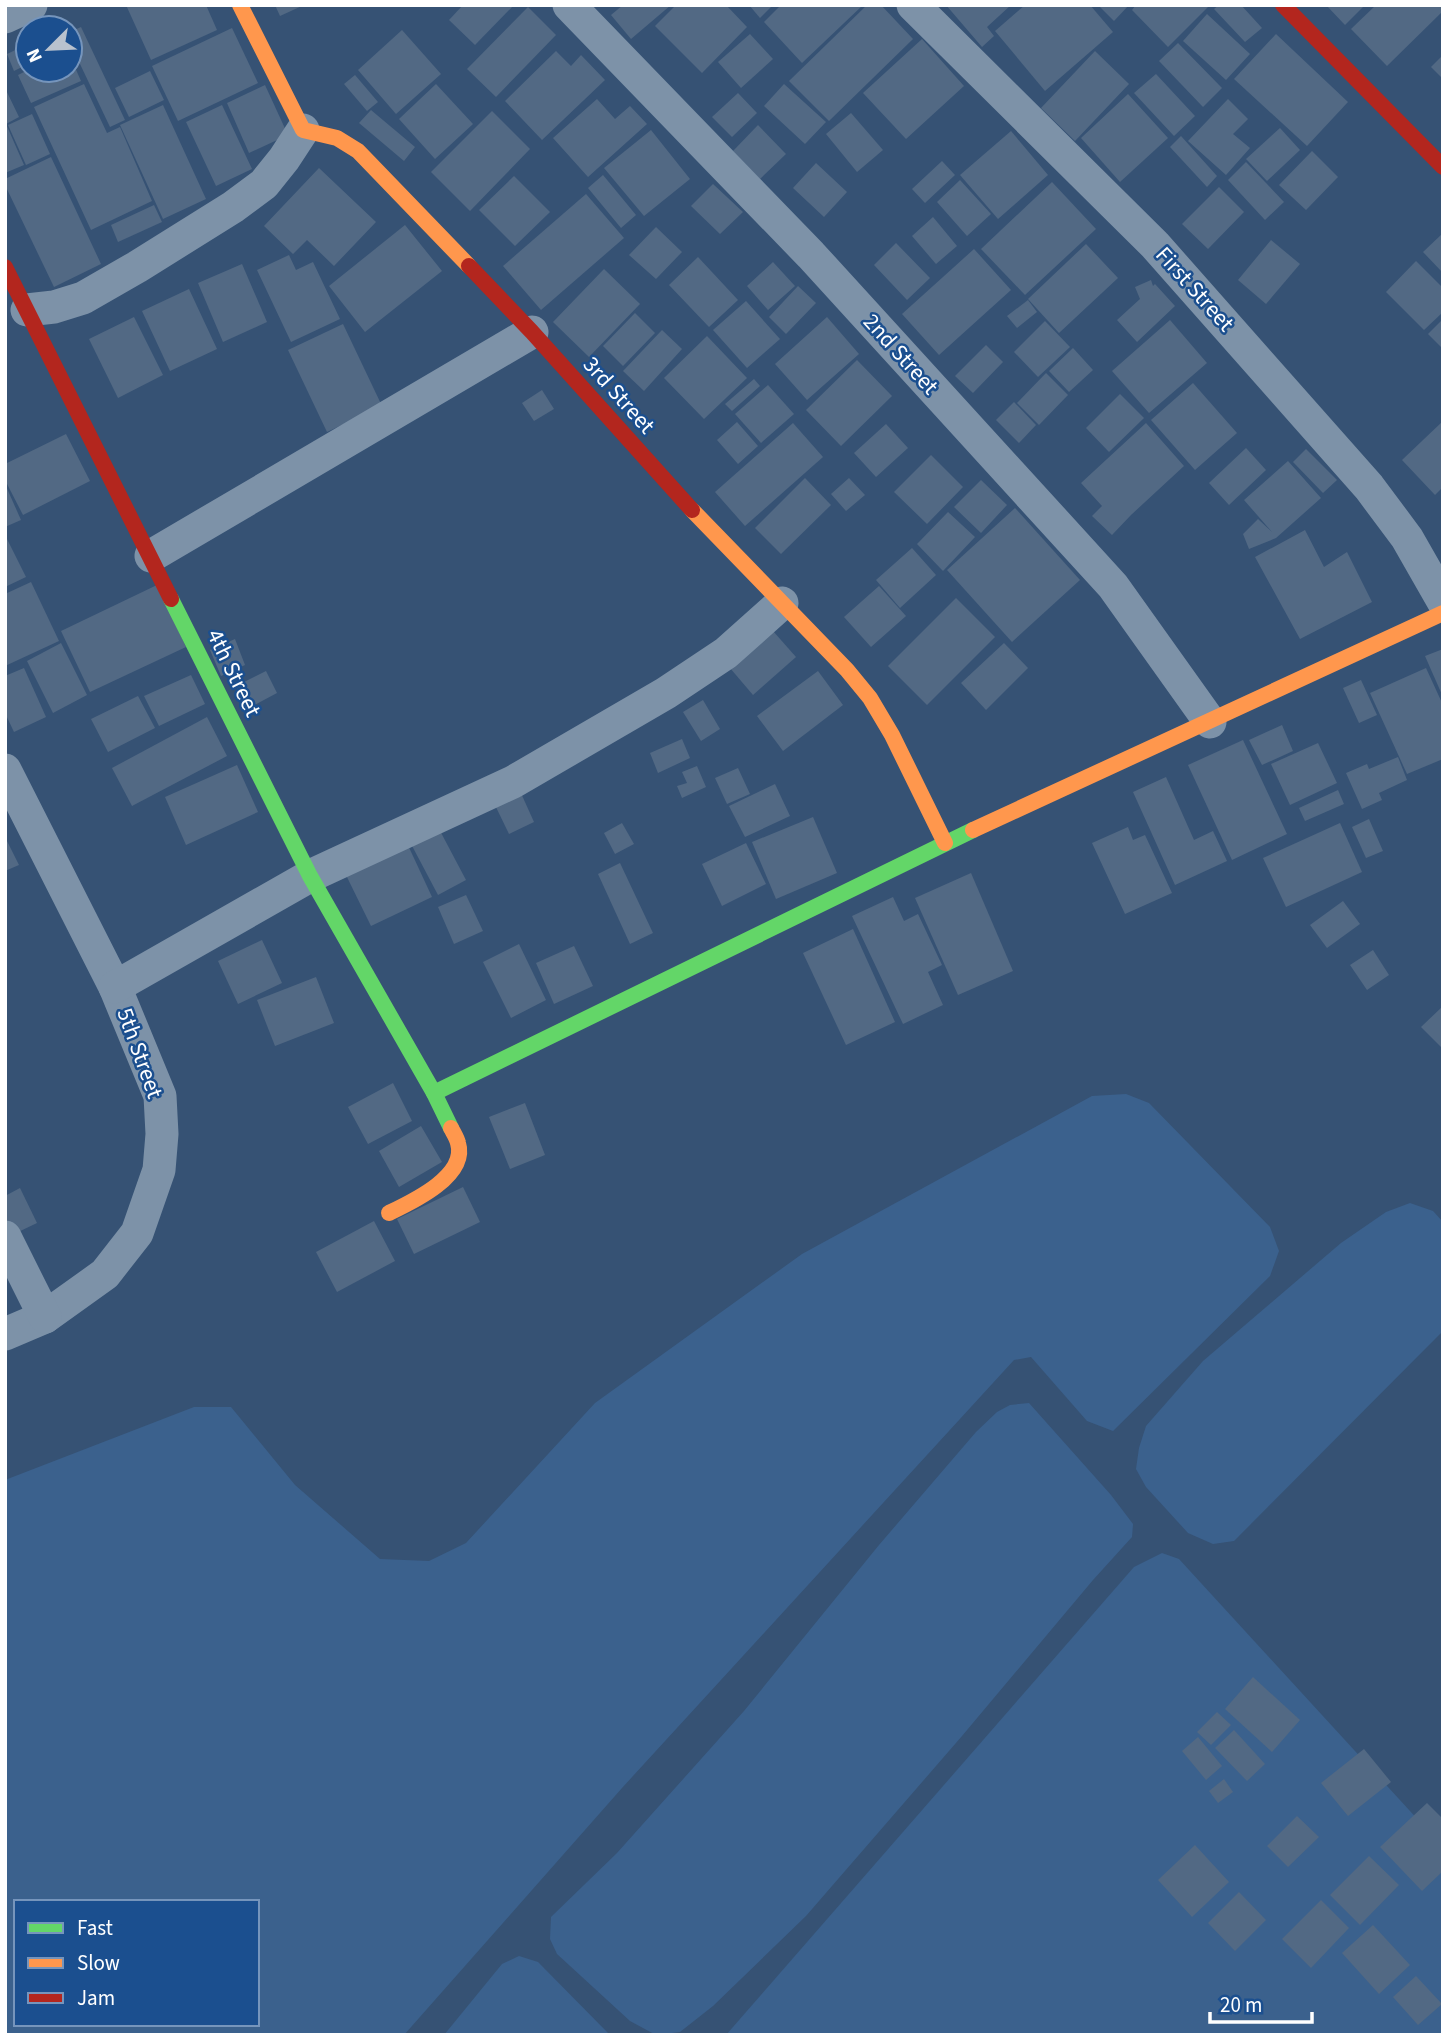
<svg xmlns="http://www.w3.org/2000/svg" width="1448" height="2040" viewBox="0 0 1448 2040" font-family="'Source Sans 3',sans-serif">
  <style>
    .water { fill: #3b618d; fill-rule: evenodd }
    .building { fill: #526984 }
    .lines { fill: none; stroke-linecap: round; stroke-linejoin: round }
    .street { stroke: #7d92a8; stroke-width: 33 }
    .fast { stroke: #63d668; stroke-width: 16 }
    .slow { stroke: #ff974d; stroke-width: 16 }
    .jam { stroke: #b3261e; stroke-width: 16 }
    .labels { text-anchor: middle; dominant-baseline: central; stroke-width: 5; stroke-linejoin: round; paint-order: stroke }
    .street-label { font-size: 23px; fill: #fff; stroke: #1b4f8f }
  </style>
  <rect width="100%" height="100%" fill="#365274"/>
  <g class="water">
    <path d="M1126,1094L1149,1103L1270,1227L1279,1251L1270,1276L1113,1431L1087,1421L1031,1357L1014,1360L622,1788L404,2035H5V1480L194,1407H231L295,1485L380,1559L429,1561L466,1543L595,1403L802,1254L1092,1096ZM16,1902H257V2024H16Z"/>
    <path d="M1410,1203L1433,1211L1443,1222V1331L1234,1541L1213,1544L1188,1533L1146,1487L1136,1469L1139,1448L1146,1426L1203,1361L1341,1243L1386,1212Z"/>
    <path d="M1029,1403L1111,1495L1133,1524L1132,1537L1093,1580L962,1736L806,1916L713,2006L680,2032L656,2035L630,2021L557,1954L550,1939L551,1917L617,1853L744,1711L879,1545L976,1432L997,1412L1010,1405Z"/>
    <path d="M1162,1553L1179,1559L1443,1847V2035H726L1134,1567Z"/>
    <path d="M519,1956L538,1962L610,2035H444L502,1964Z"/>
  </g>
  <g class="building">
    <path d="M126,5H206L217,30L151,60Z"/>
    <path d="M275,5H304L280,16Z"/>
    <path d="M463,5H514L475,45L449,20Z"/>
    <path d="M623,5H671L631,39L611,15Z"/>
    <path d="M676,5H726L747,27L702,73L655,26Z"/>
    <path d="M749,5H773L760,18Z"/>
    <path d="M781,5H863L802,63L764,22Z"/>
    <path d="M867,5H881L913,39L829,121L789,81Z"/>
    <path d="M946,5H1011L987,27L994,36L982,47Z"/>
    <path d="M1025,5H1090L1113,32L1045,91L995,31Z"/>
    <path d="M1098,5H1129L1114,21Z"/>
    <path d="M1136,5H1210L1168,47L1132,10Z"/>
    <path d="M1219,5H1241L1262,28L1245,42L1214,9Z"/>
    <path d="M1326,5H1365L1345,25Z"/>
    <path d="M1376,5H1443V11L1387,66L1351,29Z"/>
    <path d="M528,7L556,35L496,97L467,69Z"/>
    <path d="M1207,14L1250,54L1226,80L1183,41Z"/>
    <path d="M81,27L125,120L110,127L70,43V32Z"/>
    <path d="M232,28L258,83L178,121L152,66Z"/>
    <path d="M402,30L441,74L396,114L358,70Z"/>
    <path d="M750,34L773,59L741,88L718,62Z"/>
    <path d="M1276,34L1348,102L1307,146L1234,79Z"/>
    <path d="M922,39L964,86L906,139L863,93Z"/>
    <path d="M1178,43L1222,88L1203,107L1159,61Z"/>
    <path d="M28,44V64L14,71L7,54Z"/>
    <path d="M556,51L571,66L581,55L605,80L542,140L505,101Z"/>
    <path d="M1095,51L1129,84L1075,141L1041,108Z"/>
    <path d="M1443,55V79L1431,67Z"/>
    <path d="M70,56L81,81L31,103L18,75L28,70H70Z"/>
    <path d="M150,71L164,100L129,117L115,88Z"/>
    <path d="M1156,74L1195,116L1174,136L1134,93Z"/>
    <path d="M355,75L378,102L367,111L344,84Z"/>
    <path d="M84,84L107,133L120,127L152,201L91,230L34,107Z"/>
    <path d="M436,84L473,124L435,159L399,119Z"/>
    <path d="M784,84L826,122L805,144L764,106Z"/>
    <path d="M265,85L288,135L249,153L227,103Z"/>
    <path d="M5,88L19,117L6,124L24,165L5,173Z"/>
    <path d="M738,93L757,113L732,137L712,117Z"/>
    <path d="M1128,94L1168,138L1120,182L1081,138Z"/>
    <path d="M597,99L615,119L630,106L647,124L588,177L553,138Z"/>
    <path d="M1228,99L1248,119L1233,134L1250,148L1226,175L1188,141Z"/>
    <path d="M163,105L206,199L163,219L120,125Z"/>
    <path d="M222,105L252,169L216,186L186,122Z"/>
    <path d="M371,110L415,147L404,161L359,123Z"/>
    <path d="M492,111L530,149L470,211L431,172Z"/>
    <path d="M851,113L883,150L857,172L826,134Z"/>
    <path d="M32,114L50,154L26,165L8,125Z"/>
    <path d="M758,125L786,154L760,179L733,151Z"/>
    <path d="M1280,128L1300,150L1267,181L1246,159Z"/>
    <path d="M651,130L690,179L644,216L604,168Z"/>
    <path d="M1011,131L1048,175L998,219L960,175Z"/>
    <path d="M1181,136L1217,176L1207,187L1170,147Z"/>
    <path d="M1312,151L1338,177L1306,210L1279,185Z"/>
    <path d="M51,157L101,264L54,287L5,185V179Z"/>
    <path d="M942,161L955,175L925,203L912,189Z"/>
    <path d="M1246,162L1284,202L1265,220L1228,180Z"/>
    <path d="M816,163L847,192L824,217L793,188Z"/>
    <path d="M319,168L376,222L334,266L307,240L293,254L264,226Z"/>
    <path d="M603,175L636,215L621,228L588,188Z"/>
    <path d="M514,176L550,212L515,246L479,210Z"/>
    <path d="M960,180L991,214L967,236L937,202Z"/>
    <path d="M1052,182L1096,229L1025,295L981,249Z"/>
    <path d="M713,184L743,212L720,234L691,206Z"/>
    <path d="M1219,187L1244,212L1208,249L1182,224Z"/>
    <path d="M586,194L624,238L541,310L503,266Z"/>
    <path d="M154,205L162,222L118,242L111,225Z"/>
    <path d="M933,217L957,246L936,264L912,236Z"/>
    <path d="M405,225L442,271L365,332L329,286Z"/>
    <path d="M656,227L682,252L656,279L629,255Z"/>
    <path d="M1443,233V273L1423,252Z"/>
    <path d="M1271,240L1300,264L1266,304L1238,280Z"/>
    <path d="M896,243L930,278L907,300L874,265Z"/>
    <path d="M1086,244L1118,278L1059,333L1028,299Z"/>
    <path d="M974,249L1011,290L939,355L902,314Z"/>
    <path d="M289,255L296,270L313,262L340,319L291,342L257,270Z"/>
    <path d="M698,257L738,300L709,327L669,285Z"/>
    <path d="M1416,261L1443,288V312L1424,330L1386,292Z"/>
    <path d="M773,262L795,286L768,310L747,286Z"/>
    <path d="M242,264L267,322L223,342L198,283Z"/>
    <path d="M604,269L640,304L589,357L553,322Z"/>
    <path d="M1151,280L1153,286L1155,284L1175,306L1137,342L1117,320L1140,299L1135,287Z"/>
    <path d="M798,286L816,303L786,334L769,317Z"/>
    <path d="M189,289L217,349L170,371L142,311Z"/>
    <path d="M1028,300L1037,312L1017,328L1007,316Z"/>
    <path d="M746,301L780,339L747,368L713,330Z"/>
    <path d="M635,313L655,333L623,366L603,346Z"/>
    <path d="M134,317L163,375L118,398L89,339Z"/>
    <path d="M827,317L859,354L807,400L775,364Z"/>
    <path d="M1443,319V349L1428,334Z"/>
    <path d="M1170,320L1207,363L1149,413L1112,371Z"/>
    <path d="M1045,321L1070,347L1038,377L1014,352Z"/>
    <path d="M343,324L382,406L327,432L288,350Z"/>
    <path d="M662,330L682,349L644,391L623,371Z"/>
    <path d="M707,336L747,378L704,419L664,378Z"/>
    <path d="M986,345L1003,362L973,393L955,376Z"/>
    <path d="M1073,348L1093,370L1069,392L1049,371Z"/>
    <path d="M857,360L892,396L841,446L806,410Z"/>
    <path d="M1046,373L1068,395L1039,425L1017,403Z"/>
    <path d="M754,379L760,386L732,411L725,404Z"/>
    <path d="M1193,383L1237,433L1195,470L1151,420Z"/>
    <path d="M768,385L794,414L761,443L735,414Z"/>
    <path d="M542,390L554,409L534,421L522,403Z"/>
    <path d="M1120,394L1144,418L1109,452L1086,428Z"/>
    <path d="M1014,402L1036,425L1019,443L996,420Z"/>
    <path d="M1443,421V487L1435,495L1402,460Z"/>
    <path d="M737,422L758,446L738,464L717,440Z"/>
    <path d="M793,423L823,457L745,526L715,492Z"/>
    <path d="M1146,423L1184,466L1131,515L1112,535L1092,516L1102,506L1081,483Z"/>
    <path d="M886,424L908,448L876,477L854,453Z"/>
    <path d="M66,434L90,481L23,515L5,480V464Z"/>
    <path d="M1246,448L1266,470L1229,505L1209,483Z"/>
    <path d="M1306,449L1337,480L1323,493L1293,462Z"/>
    <path d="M931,455L963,487L927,524L894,492Z"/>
    <path d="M1288,461L1321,498L1276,538L1249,549L1243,534L1258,519L1272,532L1244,500Z"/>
    <path d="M805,478L831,505L781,554L755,528Z"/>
    <path d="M849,478L865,495L846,511L831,494Z"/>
    <path d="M981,480L1007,505L981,533L954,507Z"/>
    <path d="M5,484L21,520L5,527Z"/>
    <path d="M1015,508L1080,580L1012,642L947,570Z"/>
    <path d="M948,512L975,537L943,571L917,544Z"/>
    <path d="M1305,530L1324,567L1347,552L1372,602L1300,639L1255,557Z"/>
    <path d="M5,535L26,577L5,587Z"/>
    <path d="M912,548L936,575L900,608L876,580Z"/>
    <path d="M31,582L59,641L5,666V594Z"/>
    <path d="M157,585L186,647L90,692L61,631Z"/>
    <path d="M879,586L906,616L871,647L844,617Z"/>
    <path d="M956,598L995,637L927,705L888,666Z"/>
    <path d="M773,631L796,657L753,695L730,668Z"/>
    <path d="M235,639L245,665L221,676L210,650Z"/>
    <path d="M61,643L87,695L53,713L27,661Z"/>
    <path d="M1004,643L1028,668L986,710L961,683Z"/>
    <path d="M1443,649V697L1425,656Z"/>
    <path d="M24,668L46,717L14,732L5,713V676Z"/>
    <path d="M1426,668L1443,705V759L1407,774L1370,693Z"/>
    <path d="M266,671L277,693L247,709L236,686Z"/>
    <path d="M818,671L843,705L783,751L757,716Z"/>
    <path d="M191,675L205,704L159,726L144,696Z"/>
    <path d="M1361,680L1377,715L1359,723L1343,688Z"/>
    <path d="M138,696L155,728L108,752L91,719Z"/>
    <path d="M703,700L720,729L701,741L683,712Z"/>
    <path d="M207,717L227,756L132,806L112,768Z"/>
    <path d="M1282,725L1293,751L1262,765L1249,740Z"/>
    <path d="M682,739L690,758L658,773L650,753Z"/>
    <path d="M1243,740L1287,834L1232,860L1188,765Z"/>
    <path d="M1318,743L1337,783L1290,805L1271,764Z"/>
    <path d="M1398,757L1407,780L1379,793L1382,800L1362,809L1346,773L1367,764L1369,769Z"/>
    <path d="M237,765L258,812L186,845L165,797Z"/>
    <path d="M697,766L706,787L682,798L677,786L687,783L682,772Z"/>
    <path d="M738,768L750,794L727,804L715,778Z"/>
    <path d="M1166,777L1194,840L1213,831L1227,861L1175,885L1133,792Z"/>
    <path d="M775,784L790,816L745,837L729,806Z"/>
    <path d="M1338,790L1344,804L1305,821L1299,808Z"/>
    <path d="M520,791L534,822L509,834L494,803Z"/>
    <path d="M813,817L837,873L776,899L752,842Z"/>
    <path d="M1369,819L1383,851L1366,858L1352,827Z"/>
    <path d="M622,823L634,844L615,854L604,833Z"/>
    <path d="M1340,823L1362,872L1286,907L1263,858Z"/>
    <path d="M438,827L466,880L438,895L410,842Z"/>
    <path d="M1128,827L1133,840L1145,835L1172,893L1125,914L1092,843Z"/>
    <path d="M5,837L19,865L5,871Z"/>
    <path d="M406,841L432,897L371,926L344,871Z"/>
    <path d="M746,843L766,884L722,906L702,864Z"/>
    <path d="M620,863L653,933L630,944L598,874Z"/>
    <path d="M971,873L1013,971L958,995L915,898Z"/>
    <path d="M466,895L483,931L454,944L438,907Z"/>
    <path d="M893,897L904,921L918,914L942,965L928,972L943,1005L903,1024L852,916Z"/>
    <path d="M1343,901L1360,924L1327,948L1310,925Z"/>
    <path d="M853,929L895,1022L846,1045L803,953Z"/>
    <path d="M262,940L282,983L238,1004L218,961Z"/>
    <path d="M519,944L546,1000L511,1018L483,962Z"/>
    <path d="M574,946L593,986L554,1004L536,963Z"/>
    <path d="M1373,950L1389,975L1367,990L1350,965Z"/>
    <path d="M316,977L334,1023L275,1046L257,1000Z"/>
    <path d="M1443,1006V1049L1421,1027Z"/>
    <path d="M393,1083L412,1121L368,1144L348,1107Z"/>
    <path d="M525,1103L545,1155L510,1169L489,1117Z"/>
    <path d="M421,1126L442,1162L399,1187L379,1151Z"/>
    <path d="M463,1187L480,1222L414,1254L397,1219Z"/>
    <path d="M20,1188L37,1223L14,1234L5,1218V1196Z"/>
    <path d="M374,1221L395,1261L337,1292L316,1252Z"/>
    <path d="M1253,1677L1300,1720L1272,1752L1225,1709Z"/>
    <path d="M1217,1712L1231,1725L1211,1745L1197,1732Z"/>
    <path d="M1234,1730L1265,1764L1247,1781L1215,1748Z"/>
    <path d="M1198,1737L1222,1766L1206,1780L1182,1751Z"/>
    <path d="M1364,1749L1391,1782L1348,1816L1321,1783Z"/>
    <path d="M1224,1779L1233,1792L1218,1803L1209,1791Z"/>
    <path d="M1427,1803L1443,1819V1871L1422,1891L1380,1847Z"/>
    <path d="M1297,1816L1319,1837L1288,1867L1267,1846Z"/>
    <path d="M1195,1845L1229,1882L1192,1917L1158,1880Z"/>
    <path d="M1369,1856L1399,1885L1360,1925L1330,1895Z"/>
    <path d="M1239,1892L1266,1920L1235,1951L1208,1923Z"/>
    <path d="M1321,1900L1349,1928L1311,1968L1282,1939Z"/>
    <path d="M1373,1925L1410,1965L1379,1994L1342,1953Z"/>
    <path d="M1416,1976L1442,2004L1418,2025L1393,1997Z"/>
  </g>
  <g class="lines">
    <g class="street">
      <path d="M569,5L811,255L1113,586L1210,722"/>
      <path d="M913,5L1155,245L1369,487L1407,538L1443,601"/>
      <path d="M5,17L31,5"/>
      <path d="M27,310L54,307L83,298L137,267L233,207L264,184L284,159L303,130"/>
      <path d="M151,556L532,332"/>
      <path d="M5,770L115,987L160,1096L162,1134L159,1170L137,1233L105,1274L45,1317L5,1334"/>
      <path d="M115,987L310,876L513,782L666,693L726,653L782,603"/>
      <path d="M5,1237L45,1317"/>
    </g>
    <g class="fast">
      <path d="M171,599L310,876L434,1093L451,1128"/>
      <path d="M434,1093L973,830"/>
    </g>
    <g class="slow">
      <path d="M240,5L303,130L337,138L358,151L469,266"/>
      <path d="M692,510L847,670L870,698L892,735L945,843"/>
      <path d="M973,830L1443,613"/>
      <path d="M389,1213C412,1202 468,1176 458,1143C457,1138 453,1132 451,1128"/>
    </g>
    <g class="jam">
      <path d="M1283,5L1443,167"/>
      <path d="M469,266L532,332L692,510"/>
      <path d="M5,267L171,599"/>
    </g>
  </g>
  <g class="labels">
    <g class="street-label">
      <text transform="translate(1195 289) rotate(48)">First Street</text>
      <text transform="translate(901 354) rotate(48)">2nd Street</text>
      <text transform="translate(619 395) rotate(48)">3rd Street</text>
      <text transform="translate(234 673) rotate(64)">4th Street</text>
      <text transform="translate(140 1053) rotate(70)">5th Street</text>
    </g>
  </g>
  <rect width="1448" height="2040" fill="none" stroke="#ffffff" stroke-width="14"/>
  <rect x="14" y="1900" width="245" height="126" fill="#1b4f8f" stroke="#7695bc" stroke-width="2"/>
  <rect x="28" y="1923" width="35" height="10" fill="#63d668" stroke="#7695bc" stroke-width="2"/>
  <text x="77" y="1935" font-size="21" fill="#ffffff">Fast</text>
  <rect x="28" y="1958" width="35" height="10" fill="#ff974d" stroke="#7695bc" stroke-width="2"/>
  <text x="77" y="1970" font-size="21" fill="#ffffff">Slow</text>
  <rect x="28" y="1993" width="35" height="10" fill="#b3261e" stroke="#7695bc" stroke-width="2"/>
  <text x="77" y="2005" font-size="21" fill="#ffffff">Jam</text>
  <g transform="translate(49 49) rotate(246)"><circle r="33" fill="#1b4f8f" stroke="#7695bc" stroke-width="2"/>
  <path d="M0-5L12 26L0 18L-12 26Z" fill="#b9c2ce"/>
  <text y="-10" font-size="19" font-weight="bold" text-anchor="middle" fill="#ffffff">N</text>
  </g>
  <path d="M1210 2012v10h102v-10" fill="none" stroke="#ffffff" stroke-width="3.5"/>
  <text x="1220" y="2012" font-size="21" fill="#ffffff" stroke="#1b4f8f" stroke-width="5" paint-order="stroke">20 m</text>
</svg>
